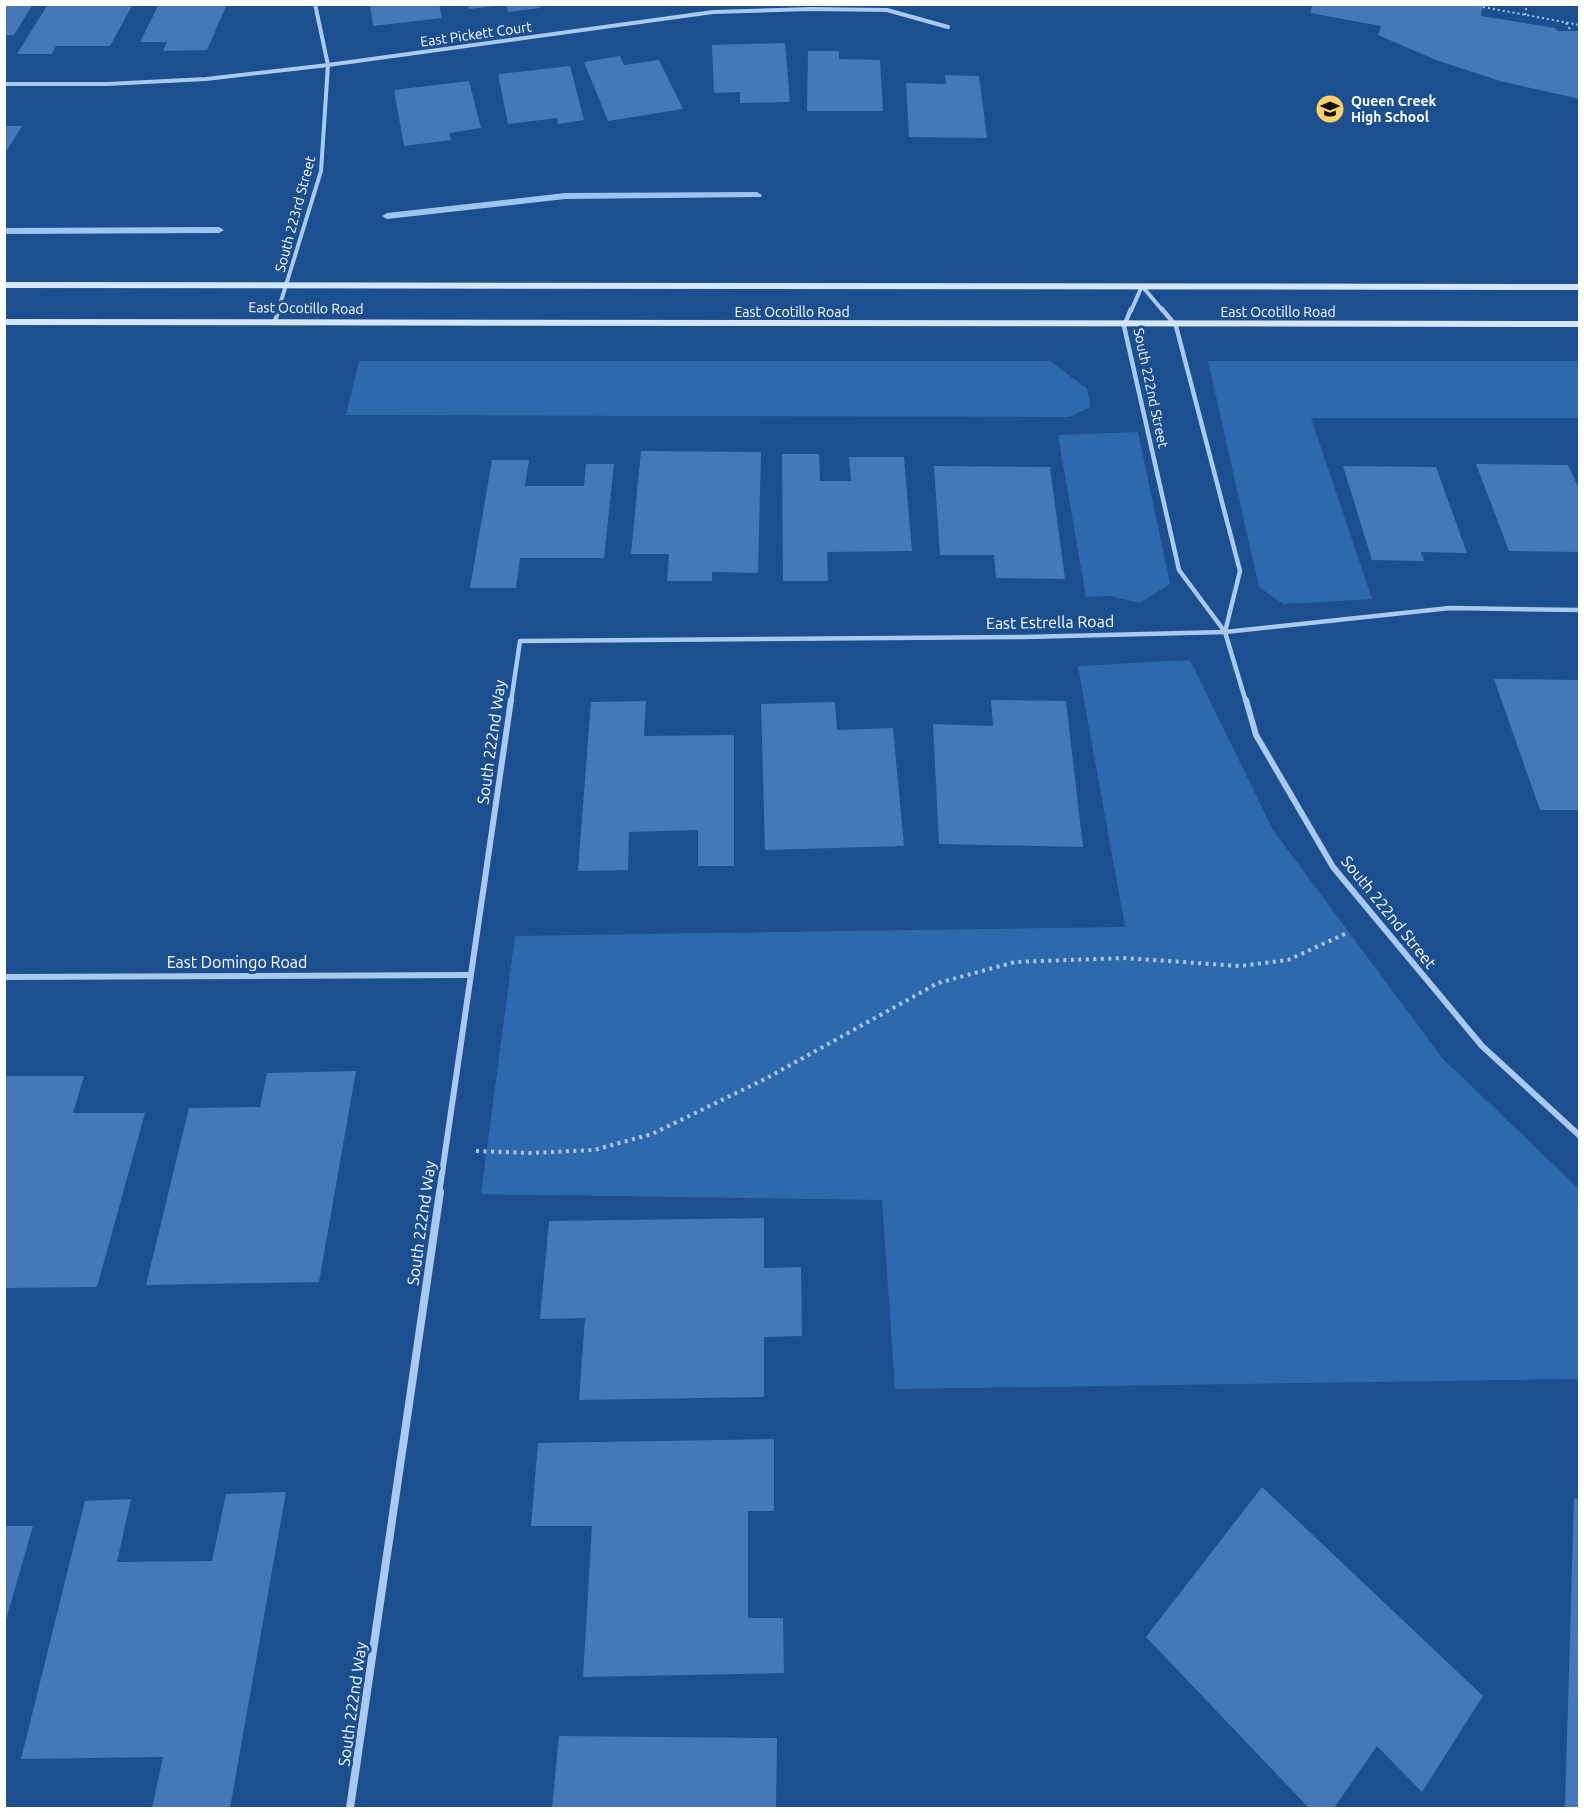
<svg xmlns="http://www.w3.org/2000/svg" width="1584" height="1813" viewBox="0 0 1584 1813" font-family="Ubuntu,sans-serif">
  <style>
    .green { fill: #2e69ad }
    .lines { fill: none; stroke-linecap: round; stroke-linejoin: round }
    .stream { fill: #9cc4f0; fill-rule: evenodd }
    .building { fill: #4478b7 }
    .path-far1 { stroke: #a9c9ee; stroke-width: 2; stroke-dasharray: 2 3; stroke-linecap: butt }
    .path { stroke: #a9c9ee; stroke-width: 4; stroke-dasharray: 3 4.5; stroke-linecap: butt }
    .minor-far3 { stroke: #a9c9ee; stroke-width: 4 }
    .minor-far2 { stroke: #a9c9ee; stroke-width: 4.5 }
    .minor-far1 { stroke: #a9c9ee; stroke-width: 6 }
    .minor { stroke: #a9c9ee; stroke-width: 8 }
    .secondary { fill: #d6e6fa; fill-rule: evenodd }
    .labels { text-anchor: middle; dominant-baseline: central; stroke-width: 6; stroke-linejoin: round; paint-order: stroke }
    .far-street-label { font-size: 14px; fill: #fff; stroke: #1b4f8f }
    .far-poi-label { font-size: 14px; font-weight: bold; fill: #fff; stroke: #1b4f8f; text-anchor: start }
    .street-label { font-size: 16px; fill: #fff; stroke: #1b4f8f }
  </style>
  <rect width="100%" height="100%" fill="#1b4f8f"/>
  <g class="green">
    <path d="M359,361H1050L1087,389L1091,407L1069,417L346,415Z"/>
    <path d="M1208,361H1579V418H1311L1372,599L1283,604L1259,587Z"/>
    <path d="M1138,432L1170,584L1140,603L1109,596L1086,597L1058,435Z"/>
    <path d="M1190,660L1273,830L1443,1059L1579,1189V1379L895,1389L882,1200L481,1194L515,936L1125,927L1078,666Z"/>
  </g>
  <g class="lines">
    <g class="stream">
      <path d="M757,192L762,195L761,197L565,199L387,219L382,216L387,213L565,193Z"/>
      <path d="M4,228L219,227L224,230L219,233L4,234Z"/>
    </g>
  </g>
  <g class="building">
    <path d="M4,4H33L14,35H4Z"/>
    <path d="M48,4H133L110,46H56L52,54H17Z"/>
    <path d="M159,4H227L207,50L163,51L167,42H140Z"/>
    <path d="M370,4H439L442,18L373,26Z"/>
    <path d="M506,4H539L540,8L508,12Z"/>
    <path d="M1313,4H1483L1481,16L1555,28L1558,31H1580V99L1500,81L1436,60L1378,35L1381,26L1310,13Z"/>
    <path d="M468,5H495V6L469,9Z"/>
    <path d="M785,43L790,102L740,103V92L714,93L712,45Z"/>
    <path d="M808,51H839V59L880,60L883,111H807Z"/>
    <path d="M620,56L624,65L659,60L683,109L608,121L584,62Z"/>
    <path d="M570,66L584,120L558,124L557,118L508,124L498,74Z"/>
    <path d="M945,75L979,76L987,138L909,137L906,83L946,84Z"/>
    <path d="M469,81L481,128L449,133L451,140L404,146L394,90Z"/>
    <path d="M4,126H22L4,155Z"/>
    <path d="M641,451L761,452L758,573L712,572V581H667L669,554H631Z"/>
    <path d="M782,454H819L820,481H851L849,457H904L912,551L827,552L828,581H783Z"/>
    <path d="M492,460H529L525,486H584L586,464H614L604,558H520L516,588H470Z"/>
    <path d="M1476,464L1568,465L1580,491V552L1509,551Z"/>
    <path d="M934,466L1050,467L1065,579L996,578L994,555H940Z"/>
    <path d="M1343,466L1436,467L1467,553L1421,552L1424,561L1372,560Z"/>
    <path d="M1494,679L1580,680V810H1540Z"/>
    <path d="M991,700L1066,701L1083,847L939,844L933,724L993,726Z"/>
    <path d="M646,701L644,736L734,735V866H698V830L629,832L628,870L578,871L591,702Z"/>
    <path d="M835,702L837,730L893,728L904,846L765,850L761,704Z"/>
    <path d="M356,1071L319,1282L146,1285L189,1108L260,1107L267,1073Z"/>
    <path d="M4,1076H84L73,1113H145L97,1287L4,1288Z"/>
    <path d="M764,1218V1268L801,1267L802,1336L764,1337V1397L579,1400L585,1318L540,1319L549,1221Z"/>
    <path d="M774,1439V1511H748V1618H783L784,1673L583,1677L592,1526H531L538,1443Z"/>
    <path d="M1262,1487L1483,1696L1422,1792L1377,1746L1334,1808H1309L1146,1637Z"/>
    <path d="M286,1492L230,1808H152L163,1757L21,1759L85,1501L131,1499L117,1562L212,1561L226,1494Z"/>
    <path d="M1574,1498L1580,1500V1808H1565Z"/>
    <path d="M4,1526H33L5,1623H4Z"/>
    <path d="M559,1736L777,1738L776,1808H552Z"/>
  </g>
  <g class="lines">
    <g class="path-far1">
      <path d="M1483,7L1580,25"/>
      <path d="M1525,15L1527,4"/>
      <path d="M1566,23L1571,31"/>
    </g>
    <path class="path" d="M476,1151L531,1153L594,1150L652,1134L767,1078L938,983L1015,962L1123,958L1240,966L1288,960L1349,932"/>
    <g class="minor-far3">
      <path d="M4,84H107L206,79L328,65L713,12L810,9L887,10L948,27"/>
      <path d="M278,311L321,171L328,65L315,4"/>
      <path d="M1131,311L1142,286L1163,311"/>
    </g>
    <g class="minor-far2">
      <path d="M1131,309L1124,326L1179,570L1225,632"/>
      <path d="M1162,309L1176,326L1240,571L1225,632"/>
      <path d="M275,321L279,309"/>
      <path d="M1225,632L1246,702"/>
      <path d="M511,702L520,641L1025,637L1225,632L1450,608L1580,610"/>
    </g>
    <g class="minor-far1">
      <path d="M1246,700L1256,735L1333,867L1482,1046L1580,1136"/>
      <path d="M4,977L470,975"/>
      <path d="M439,1194L511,700"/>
    </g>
    <path class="minor" d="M350,1808L440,1192"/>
    <g class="secondary">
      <path d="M4,282L1580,284V290L4,288Z"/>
      <path d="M4,319L1580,321V327L4,325Z"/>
    </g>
  </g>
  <defs>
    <g id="school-disc" transform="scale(1.5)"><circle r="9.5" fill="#ffd166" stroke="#1b4f8f"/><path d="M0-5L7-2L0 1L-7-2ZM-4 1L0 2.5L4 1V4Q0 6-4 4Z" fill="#111"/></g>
  </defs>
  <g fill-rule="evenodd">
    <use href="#school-disc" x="1330" y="109"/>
  </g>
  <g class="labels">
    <g class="far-street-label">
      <text transform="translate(476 34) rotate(-8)">East Pickett Court</text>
      <text transform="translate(295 214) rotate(-75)">South 223rd Street</text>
      <text transform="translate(306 308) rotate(1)">East Ocotillo Road</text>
      <text x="792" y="312">East Ocotillo Road</text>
      <text x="1278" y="312">East Ocotillo Road</text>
      <text transform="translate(1151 388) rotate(78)">South 222nd Street</text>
    </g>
    <g class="far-poi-label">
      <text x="1351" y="101">Queen Creek<tspan x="1351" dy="16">High School</tspan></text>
    </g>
    <g class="street-label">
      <text transform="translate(1050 622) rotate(-1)">East Estrella Road</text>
      <text transform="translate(491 742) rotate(-82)">South 222nd Way</text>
      <text transform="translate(1389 912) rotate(51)">South 222nd Street</text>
      <text x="237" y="962">East Domingo Road</text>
      <text transform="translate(421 1223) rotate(-82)">South 222nd Way</text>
      <text transform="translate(352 1704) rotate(-82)">South 222nd Way</text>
    </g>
  </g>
  <rect width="1584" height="1813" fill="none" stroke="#ffffff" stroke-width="12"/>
</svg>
